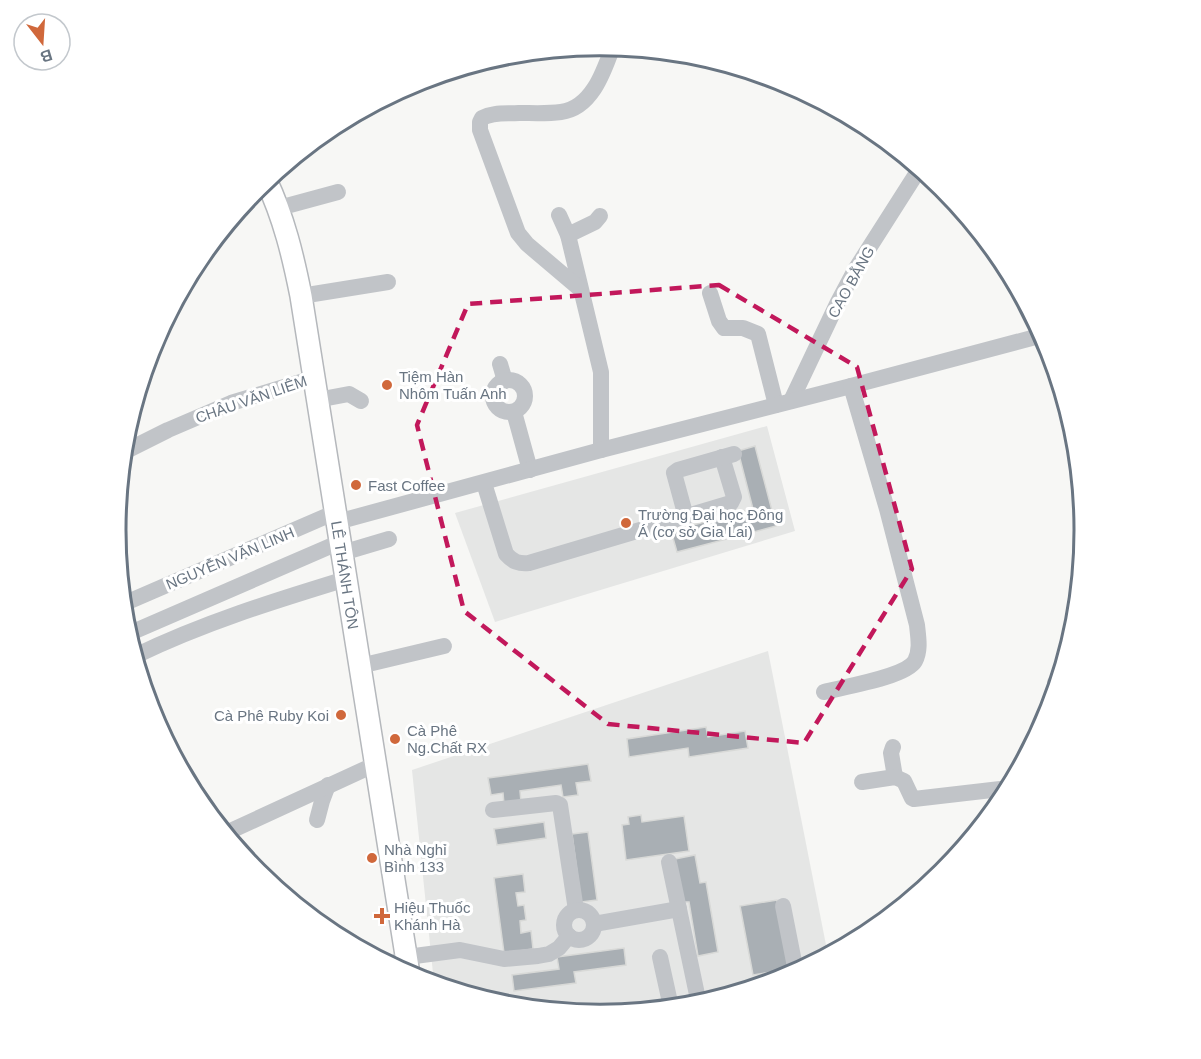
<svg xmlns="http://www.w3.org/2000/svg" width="1201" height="1059" viewBox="0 0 1201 1059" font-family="Arial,sans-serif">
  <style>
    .built { fill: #e5e6e5 }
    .building { fill: #a9afb4; stroke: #d8d9d7; stroke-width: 1.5 }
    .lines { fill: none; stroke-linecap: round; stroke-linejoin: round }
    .major-casing { stroke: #b5b8bc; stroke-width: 24 }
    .minor { stroke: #c1c4c8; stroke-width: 16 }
    .major { stroke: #fff; stroke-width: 21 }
    .marked { fill: none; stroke: #c2185b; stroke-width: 4.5; stroke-dasharray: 12 8; stroke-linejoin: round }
    .poi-dot { fill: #d0683b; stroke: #fff; stroke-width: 2 }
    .labels { text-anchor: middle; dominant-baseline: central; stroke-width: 6; stroke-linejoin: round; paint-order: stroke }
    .street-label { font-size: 15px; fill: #697582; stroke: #fff }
    .poi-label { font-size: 15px; fill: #697582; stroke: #fff; text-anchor: start }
    .rim { fill: none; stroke: #697582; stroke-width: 3 }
  </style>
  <rect width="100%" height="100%" fill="#f7f7f5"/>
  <g class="built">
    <path d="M767,426L795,531L495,622L455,513Z"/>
    <path d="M768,651L828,955L786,977L695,1005L601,1014L506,1005L434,983L412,770Z"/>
  </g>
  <g class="building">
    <path d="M755,446L776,526L677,552L671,531L753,509L738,451Z"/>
    <path d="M706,727L708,737L745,731L748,748L689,757L688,748L629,757L627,739Z"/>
    <path d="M588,764L591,781L576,783L578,795L563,797L561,785L520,791L521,802L504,804L503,793L491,795L488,778Z"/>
    <path d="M641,815L642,822L684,816L689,851L626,860L622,825L629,824L628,817Z"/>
    <path d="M544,822L546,838L497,845L494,829Z"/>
    <path d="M588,832L597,900L581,902L572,834Z"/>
    <path d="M695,855L700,883L706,882L718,952L698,956L689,902H683L675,859Z"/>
    <path d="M523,874L525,892L516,893L518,906L524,905L526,920L520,921L521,933L531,931L533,949L504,953L494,878Z"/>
    <path d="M777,900L789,969L753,975L740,906Z"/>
    <path d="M624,948L626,965L574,972L576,983L514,991L512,975L559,969L557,957Z"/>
  </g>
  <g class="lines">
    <g class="major-casing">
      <g id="major">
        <path id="s1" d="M266,180C284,218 293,256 301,296L409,974"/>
      </g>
    </g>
    <g class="minor">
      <path d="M279,208L338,192"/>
      <path d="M559,215L568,235L601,372V450"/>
      <path d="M568,235L595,222L600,216"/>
      <path d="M580,289L527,244L518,233L480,130V122L482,118C493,112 506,114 519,113C532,113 547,114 561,112C592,108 604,71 613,46"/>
      <path d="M710,293L719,321L724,328H743L758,334L776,405"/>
      <path d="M301,296L388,282"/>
      <path d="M500,364L505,381"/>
      <circle cx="509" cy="396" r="16"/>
      <path d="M317,400L349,394L361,401"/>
      <path d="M791,401L838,302L855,270L920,168"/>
      <path d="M514,412L530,470"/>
      <path d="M124,452L168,430L231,403L314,378"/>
      <path d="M484,483L506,554C513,562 519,564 529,563L731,503L734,497L722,457"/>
      <path d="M686,517L674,473L678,470L734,454"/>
      <path d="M337,522L601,450L851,386L1043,335"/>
      <path d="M342,553L389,539"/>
      <path d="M123,604L336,512"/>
      <path d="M128,634L340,542"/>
      <path d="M135,656C203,623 274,601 346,579"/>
      <path d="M360,666L444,646"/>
      <path d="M1055,683V692"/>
      <path d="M824,692C843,687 906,677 915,661C921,650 918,636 917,625L887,509L851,386"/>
      <path d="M893,747L891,753L895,777"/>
      <path d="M862,782L895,777L904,781L912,798L914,799L1009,788"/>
      <path d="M493,810L556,803L560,805L576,910"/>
      <path d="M317,820L322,801L328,785"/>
      <path d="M226,833L376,764"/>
      <path d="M669,862L699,1004"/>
      <path d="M783,906L796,972"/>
      <circle cx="579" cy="925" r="15"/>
      <path d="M594,924L679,909"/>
      <path d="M660,957L671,1007"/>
      <path d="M391,964L407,957L460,950L504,959L538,956L549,954L559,948L569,936"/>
    </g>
    <use href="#major" class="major"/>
  </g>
  <path class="marked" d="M719,285L857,367L912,569L804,743L608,724L464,611L417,425L468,304Z"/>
  <g class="poi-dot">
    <circle cx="387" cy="385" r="6"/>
    <circle cx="356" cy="485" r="6"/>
    <circle cx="626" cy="523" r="6"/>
    <circle cx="341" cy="715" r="6"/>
    <circle cx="395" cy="739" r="6"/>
    <circle cx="372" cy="858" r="6"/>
    <path d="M379 907h6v6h6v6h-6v6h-6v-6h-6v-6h6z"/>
  </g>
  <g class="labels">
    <g class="street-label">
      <text transform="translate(851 282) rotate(-61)">CAO BẰNG</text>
      <text transform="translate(251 399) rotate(-19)">CHÂU VĂN LIÊM</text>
      <text transform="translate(230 558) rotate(-23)">NGUYỄN VĂN LINH</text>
      <text stroke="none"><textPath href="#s1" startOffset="404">LÊ THÁNH TÔN</textPath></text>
    </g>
    <g class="poi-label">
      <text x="399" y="376">Tiệm Hàn<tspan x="399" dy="17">Nhôm Tuấn Anh</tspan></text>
      <text x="368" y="485">Fast Coffee</text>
      <text x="638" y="514">Trường Đại học Đông<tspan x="638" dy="17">Á (cơ sở Gia Lai)</tspan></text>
      <text x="329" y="715" text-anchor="end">Cà Phê Ruby Koi</text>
      <text x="407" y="730">Cà Phê<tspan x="407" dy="17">Ng.Chất RX</tspan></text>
      <text x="384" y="849">Nhà Nghỉ<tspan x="384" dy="17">Bình 133</tspan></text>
      <text x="394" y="907">Hiệu Thuốc<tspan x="394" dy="17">Khánh Hà</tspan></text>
    </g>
  </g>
  <path d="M0 0H1201V1059H0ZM126 530a474 474 0 1 1 948 0a474 474 0 1 1-948 0Z" fill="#fff" fill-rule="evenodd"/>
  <path class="rim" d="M126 530a474 474 0 1 1 948 0a474 474 0 1 1-948 0Z"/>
  <g transform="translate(42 42) rotate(163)"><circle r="28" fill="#ffffff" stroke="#c3c8cd" stroke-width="1.5"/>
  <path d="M0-4.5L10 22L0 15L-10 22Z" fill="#d0683b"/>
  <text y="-9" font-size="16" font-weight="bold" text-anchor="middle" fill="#697582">B</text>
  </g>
</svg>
